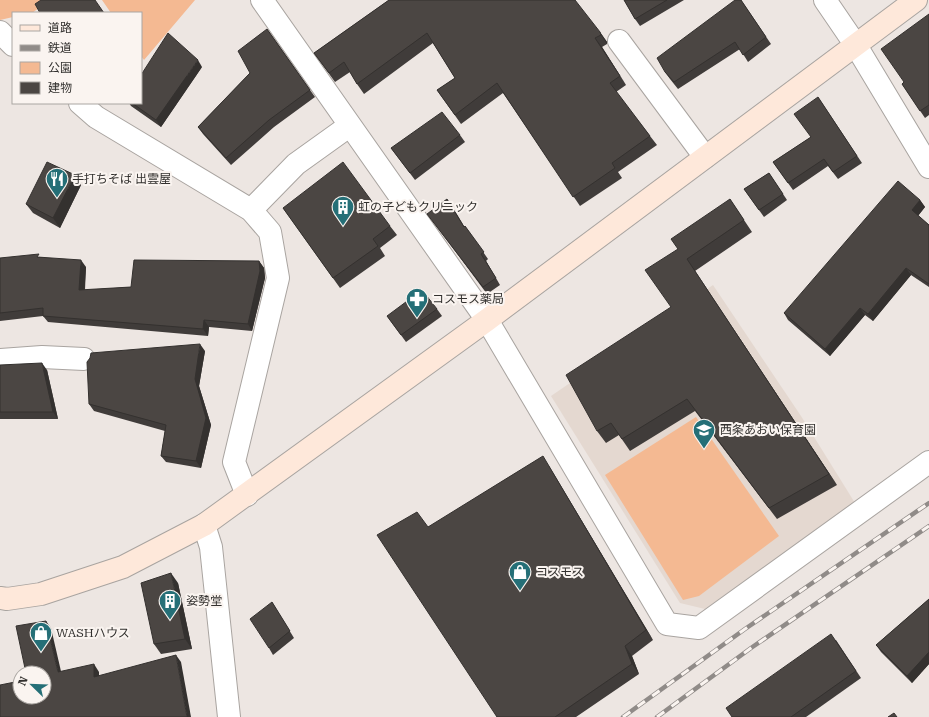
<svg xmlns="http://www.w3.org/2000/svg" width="929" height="717" viewBox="0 0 929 717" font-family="'Roboto Serif','Noto Sans JP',serif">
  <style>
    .built { fill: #e4d8d0 }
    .green { fill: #f4b992 }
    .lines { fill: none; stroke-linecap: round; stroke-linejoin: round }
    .street-casing { stroke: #a9a4a0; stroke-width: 24 }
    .secondary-casing { stroke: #a9a4a0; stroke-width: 24 }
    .street { stroke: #fff; stroke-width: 22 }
    .secondary { stroke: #fee8da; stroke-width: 22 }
    .rail-casing { stroke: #908b88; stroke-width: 4.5 }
    .rail { stroke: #faf4f0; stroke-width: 3; stroke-dasharray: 9; stroke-linecap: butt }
    .wall { fill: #403c3a }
    .shaded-wall { fill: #34312f }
    .building { fill: #4b4643; stroke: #34312f }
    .labels { text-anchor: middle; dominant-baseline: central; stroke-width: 4; stroke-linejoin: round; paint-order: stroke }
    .poi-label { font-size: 12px; fill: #32302e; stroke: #faf4f0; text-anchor: start }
  </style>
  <rect width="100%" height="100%" fill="#ede6e2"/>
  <path class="built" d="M713,285L801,416L855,503L705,609L680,603L551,396Z"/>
  <g class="green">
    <path d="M0,0H50L32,13H13V17L0,20Z"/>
    <path d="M102,0H195L144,60L141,56V13H111Z"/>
    <path d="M696,417L779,536L699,596L683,600L605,475Z"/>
  </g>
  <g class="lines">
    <g class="street-casing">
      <g id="street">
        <path d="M262,0L487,320L667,624L699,628L929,462"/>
        <path d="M825,0L855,44L929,167"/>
        <path d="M0,32L13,45"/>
        <path d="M619,41L705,157"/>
        <path d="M80,103L96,117L251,210L270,232L278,278L234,462L247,495"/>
        <path d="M251,210L296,164L349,126"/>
        <path d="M0,360L42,357L84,359"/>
        <path d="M204,525L211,547L229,717"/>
      </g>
    </g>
    <g class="secondary-casing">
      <path id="secondary" d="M0,598L7,599L41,594L123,567L204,525L487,320L916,0"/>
    </g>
    <use href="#street" class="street"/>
    <use href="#secondary" class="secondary"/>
    <g class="rail-casing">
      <g id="rail">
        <path d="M623,717L745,629L929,503"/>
        <path d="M657,717L751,648L929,526"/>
      </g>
    </g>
    <use href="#rail" class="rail"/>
  </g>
  <g class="wall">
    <path d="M389,0L600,32L607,42V44L602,47L626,85L616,92L657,145L618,172L622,178L580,206L503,93L461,124L437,90L455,78L433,43L364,94L357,84L350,72L335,82L314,53Z"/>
    <path d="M624,0H684L640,26L635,19Z"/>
    <path d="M741,0L771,44L748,62L740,49L678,89L670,79L665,72Z"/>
    <path d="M929,14V115L925,118L902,84L904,82Z"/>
    <path d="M267,29L315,97L274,127L231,165L203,134L198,127L250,73Z"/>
    <path d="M202,67L161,127L131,106L129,103H141Z"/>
    <path d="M818,97L862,163L838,179L828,166L793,190L773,162L811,137Z"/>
    <path d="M460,135L465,142L415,180L391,148Z"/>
    <path d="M769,173L787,200L764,217L744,189Z"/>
    <path d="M81,185L60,228L33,213L26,204Z"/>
    <path d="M730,199L752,232L695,271L837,485L777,519L695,411L630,451L619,435L606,443L597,431L671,307L678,249Z"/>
    <path d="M920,200L925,207L918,216L929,225V287L911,275L873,321L865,315L830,356L788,320L784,313Z"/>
    <path d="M452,206L464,226H465L488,259L486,261L500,285L487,294L432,220Z"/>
    <path d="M283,208L390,226L397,235L380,248L385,256L340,288Z"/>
    <path d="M41,257L86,267L85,290L131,287L259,261L264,268L265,278L252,331L209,327L208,336L48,322L43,316L0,321V258Z"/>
    <path d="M437,309L442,316L406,342L387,316Z"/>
    <path d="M205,351L199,386L211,425L201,468L166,462L161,456L165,431L94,411L89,404Z"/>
    <path d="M0,365L47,370L58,419H0Z"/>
    <path d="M549,466L653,640L632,656L639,674L576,717H497L428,527Z"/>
    <path d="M178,583L192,649L161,654L154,644Z"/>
    <path d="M929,599V664L912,683L881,652L876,645Z"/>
    <path d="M272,602L294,638L273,655L269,648Z"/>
    <path d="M836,640L861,678L806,717H732Z"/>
  </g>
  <g class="shaded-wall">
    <path d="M600,32L607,42V44L601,35Z"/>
    <path d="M595,38L602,47L626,85L620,76Z"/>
    <path d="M198,60L202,67L161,127L156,120Z"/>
    <path d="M75,175L81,185L60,228L53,218Z"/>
    <path d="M920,200L925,207L917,217L912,210Z"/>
    <path d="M481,254L486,261L500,285L496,278Z"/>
    <path d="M687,259L695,271L837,485L829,474Z"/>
    <path d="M81,260L86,267L84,297L79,290Z"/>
    <path d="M259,261L264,268L265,278L252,331L248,324Z"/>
    <path d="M906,268L911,275L873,321L868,314Z"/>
    <path d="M860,308L865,315L830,356L825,349Z"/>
    <path d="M204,320L209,327L208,336L203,329Z"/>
    <path d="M200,344L205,351L199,386L211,425L201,468L196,461L195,379Z"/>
    <path d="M42,363L47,370L58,419L53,412Z"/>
    <path d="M543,456L549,466L653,640L646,630Z"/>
    <path d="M171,573L178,583L192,649L185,639Z"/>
    <path d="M46,621L51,628L63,680L58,672Z"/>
    <path d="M625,646L632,656L639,674L632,664Z"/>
    <path d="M929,652V664L912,683L907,676Z"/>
    <path d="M176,655L181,662L191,717H187Z"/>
    <path d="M94,664L99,672V685L94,677Z"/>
  </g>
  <g class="building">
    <path d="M41,0H95L104,13H40L35,4Z"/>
    <path d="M389,0H575L600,32L601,35L595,38L620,76L610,83L650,136L612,163L615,168L573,197L497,83L455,115L437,90L455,78L427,33L357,84L344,62L329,73L314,53Z"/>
    <path d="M624,0H667L635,19Z"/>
    <path d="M735,0H741L766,37L743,55L735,42L674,82L665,72L657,58Z"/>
    <path d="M929,14V105L920,111L902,84L904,82L881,49Z"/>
    <path d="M267,29L310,90L269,120L226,158L198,127L250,73L238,51Z"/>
    <path d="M168,33L198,60L156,120L132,103H141V75Z"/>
    <path d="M818,97L857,156L833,172L824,159L788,183L773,162L811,137L794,114Z"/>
    <path d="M442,112L460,135L410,173L391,148Z"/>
    <path d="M47,162L75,175L53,218L26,204Z"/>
    <path d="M343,162L390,226L373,239L378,246L333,278L283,208Z"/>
    <path d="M769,173L783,194L759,210L744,189Z"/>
    <path d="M898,181L920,200L912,210L929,225V284L906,268L868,314L860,308L825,349L784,313Z"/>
    <path d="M447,199L464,227L465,226L484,252L481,254L496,278L483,287L427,214Z"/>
    <path d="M730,199L744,220L687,259L829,474L769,508L687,399L622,439L611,423L597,431L566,375L671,307L645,270L678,249L671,239Z"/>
    <path d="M39,254L37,257L81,260L79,290L131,287L134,260L259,261L260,271L248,324L204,320L203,329L43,316V308L0,313V258Z"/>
    <path d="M422,290L437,309L401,335L387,316Z"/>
    <path d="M200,344L195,379L206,418L196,461L161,456L166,425L89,404L87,362L90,358L91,353Z"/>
    <path d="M42,363L53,412H0V365Z"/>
    <path d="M543,456L646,630L625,646L632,664L555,717H497L377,535L417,512L428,527Z"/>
    <path d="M171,573L185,639L154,644L141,583Z"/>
    <path d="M929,599V652L907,676L876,645Z"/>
    <path d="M272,602L290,631L269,648L250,619Z"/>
    <path d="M46,621L58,672L94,664V677L176,655L187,717H0V685L20,681V697H44V673H26L16,626Z"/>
    <path d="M831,634L856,671L791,717H732L726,708Z"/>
    <path d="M894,713L897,717H888Z"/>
  </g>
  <defs>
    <g id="restaurant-pin" transform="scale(1.15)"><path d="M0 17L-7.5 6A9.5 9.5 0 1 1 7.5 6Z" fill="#256f77" stroke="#faf4f0"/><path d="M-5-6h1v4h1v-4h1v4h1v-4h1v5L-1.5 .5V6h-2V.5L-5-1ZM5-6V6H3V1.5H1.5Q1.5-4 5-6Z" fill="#fff"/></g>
    <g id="building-pin" transform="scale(1.15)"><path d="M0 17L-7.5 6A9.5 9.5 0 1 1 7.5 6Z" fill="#256f77" stroke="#faf4f0"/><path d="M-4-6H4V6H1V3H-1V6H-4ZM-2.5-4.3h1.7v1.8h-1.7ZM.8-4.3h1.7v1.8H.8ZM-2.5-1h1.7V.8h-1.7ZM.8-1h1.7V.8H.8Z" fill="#fff"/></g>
    <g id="pharmacy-pin" transform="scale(1.15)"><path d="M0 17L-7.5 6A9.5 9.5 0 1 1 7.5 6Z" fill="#256f77" stroke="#faf4f0"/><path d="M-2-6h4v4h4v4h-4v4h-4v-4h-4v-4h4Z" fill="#fff"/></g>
    <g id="school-pin" transform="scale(1.15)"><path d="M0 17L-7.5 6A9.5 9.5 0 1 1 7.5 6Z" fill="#256f77" stroke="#faf4f0"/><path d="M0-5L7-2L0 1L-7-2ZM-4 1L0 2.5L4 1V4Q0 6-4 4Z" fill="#fff"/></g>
    <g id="shop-pin" transform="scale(1.15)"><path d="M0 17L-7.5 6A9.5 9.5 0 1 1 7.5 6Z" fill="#256f77" stroke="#faf4f0"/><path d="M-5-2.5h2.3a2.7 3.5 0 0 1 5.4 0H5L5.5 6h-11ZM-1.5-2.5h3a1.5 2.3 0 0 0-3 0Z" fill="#fff"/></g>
  </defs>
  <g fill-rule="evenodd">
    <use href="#restaurant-pin" x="57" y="179"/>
    <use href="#building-pin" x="343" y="207"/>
    <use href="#pharmacy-pin" x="417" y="299"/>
    <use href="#school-pin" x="704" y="430"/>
    <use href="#shop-pin" x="520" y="572"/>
    <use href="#building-pin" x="170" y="601"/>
    <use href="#shop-pin" x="41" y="633"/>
  </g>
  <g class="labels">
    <g class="poi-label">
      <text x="72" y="179">手打ちそば 出雲屋</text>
      <text x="358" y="207">虹の子どもクリニック</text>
      <text x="432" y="299">コスモス薬局</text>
      <text x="720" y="430">西条あおい保育園</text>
      <text x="536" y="572">コスモス</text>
      <text x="186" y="601">姿勢堂</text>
      <text x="56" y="633">WASHハウス</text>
    </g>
  </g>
  <rect x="12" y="12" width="130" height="92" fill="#faf4f0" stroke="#aaa6a2"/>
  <rect x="20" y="25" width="20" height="6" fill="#fee8da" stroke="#aaa6a2"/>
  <text x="48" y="32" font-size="12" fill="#32302e">道路</text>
  <rect x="20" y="45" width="20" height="6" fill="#908b88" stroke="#aaa6a2"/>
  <text x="48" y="52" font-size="12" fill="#32302e">鉄道</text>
  <rect x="20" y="62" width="20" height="12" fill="#f4b992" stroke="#aaa6a2"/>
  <text x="48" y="72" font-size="12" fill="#32302e">公園</text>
  <rect x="20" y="82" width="20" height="12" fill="#4b4643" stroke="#aaa6a2"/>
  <text x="48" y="92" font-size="12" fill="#32302e">建物</text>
  <g transform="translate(32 685) rotate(293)"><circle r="19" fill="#faf4f0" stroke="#aaa6a2"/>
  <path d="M0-3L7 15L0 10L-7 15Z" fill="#256f77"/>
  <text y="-6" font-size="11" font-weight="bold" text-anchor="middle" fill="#32302e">N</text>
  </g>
</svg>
